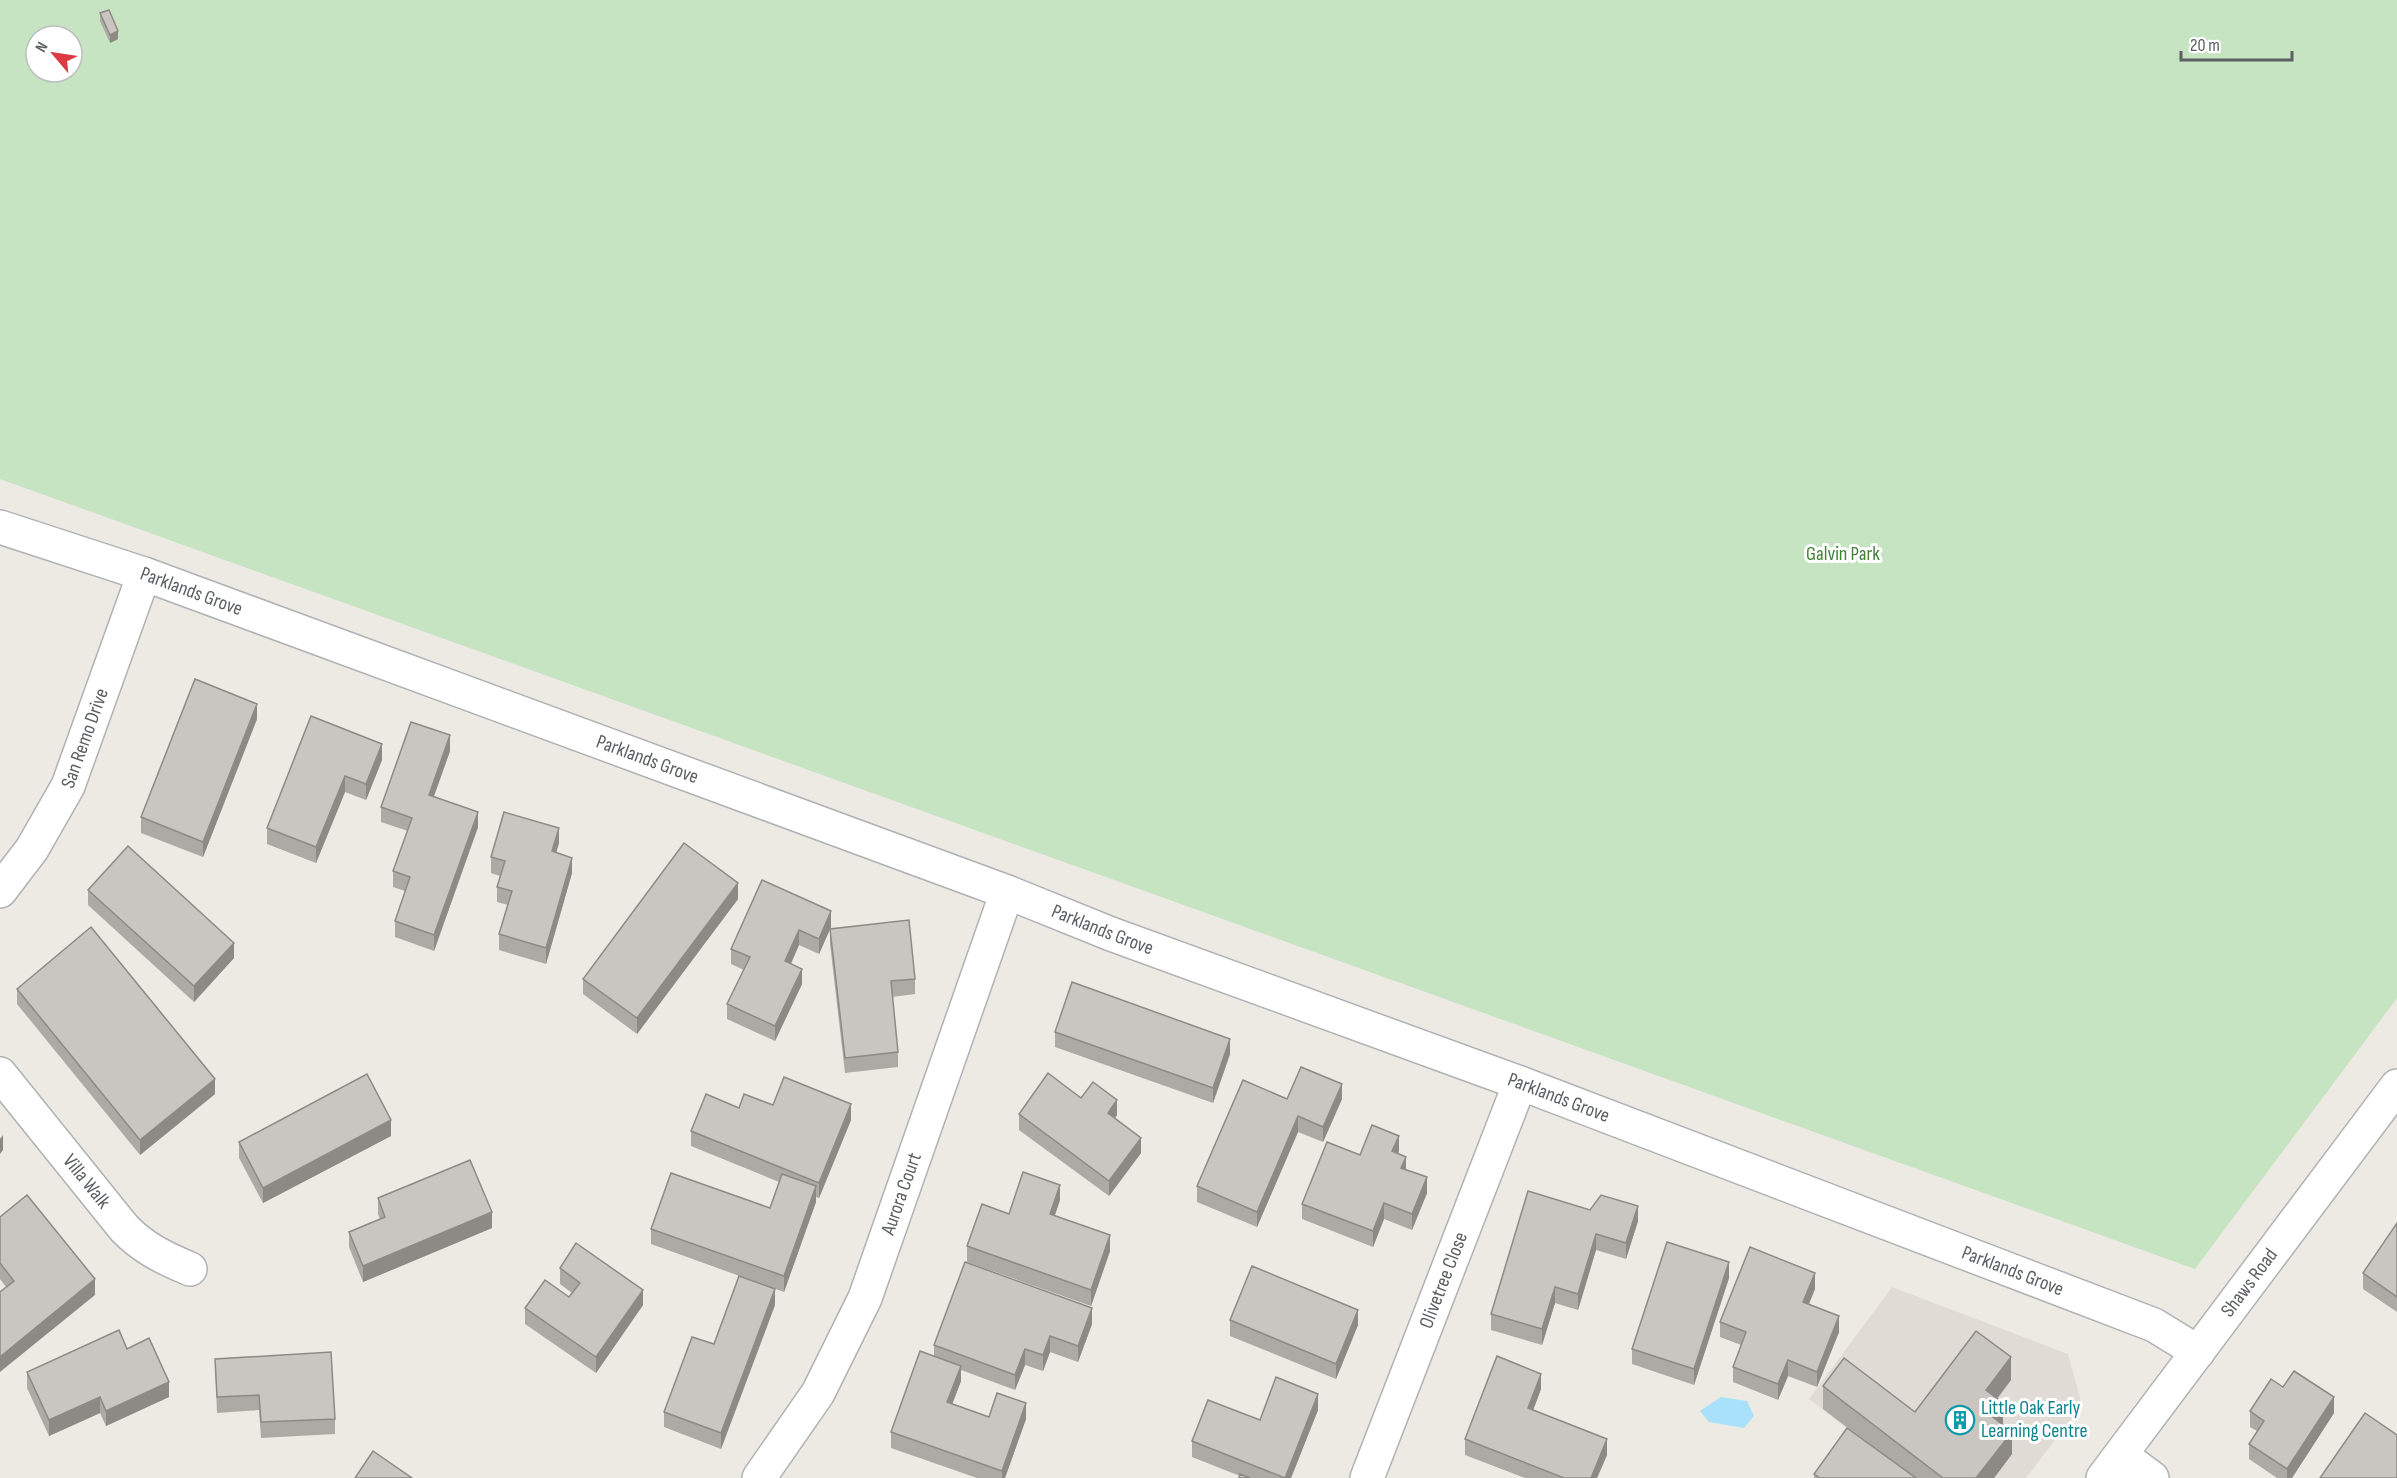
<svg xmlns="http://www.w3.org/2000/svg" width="2397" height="1478" viewBox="0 0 2397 1478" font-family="'Sofia Sans Condensed',sans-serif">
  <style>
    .education { fill: #e0dbd5 }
    .green { fill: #c6e3c2; fill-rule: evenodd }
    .water { fill: #a8e1f9 }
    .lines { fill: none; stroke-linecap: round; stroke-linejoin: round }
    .minor-casing { stroke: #afb2b5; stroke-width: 36 }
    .minor { stroke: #fff; stroke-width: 33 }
    .wall { fill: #ada9a5 }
    .shaded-wall { fill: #8d8a86 }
    .building { fill: #c9c5c0; stroke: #8d8a86; stroke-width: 1.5 }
    .labels { text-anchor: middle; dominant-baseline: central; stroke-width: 6; stroke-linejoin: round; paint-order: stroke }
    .park-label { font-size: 20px; fill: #42823b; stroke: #fff }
    .street-label { font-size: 20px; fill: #5c6063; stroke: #fff }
    .culture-label { font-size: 20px; fill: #0d838f; stroke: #fff; text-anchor: start }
  </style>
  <rect width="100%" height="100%" fill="#edeae4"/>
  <path class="education" d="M1892,1287L2068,1354L2082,1405L2026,1478H1910L1809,1399Z"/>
  <path class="green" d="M0,0H2397V998L2195,1269L0,479ZM36,36H72V72H36Z"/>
  <path class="water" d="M1721,1397L1747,1401L1754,1416L1744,1428L1709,1422L1700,1411Z"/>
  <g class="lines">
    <g class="minor-casing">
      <g id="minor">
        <path id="s1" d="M0,527L144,574L1007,892L1111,934L1520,1083L2154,1325L2198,1352"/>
        <path id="s2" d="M0,891L32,849L68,786L144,574"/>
        <path id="s3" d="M0,1074L124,1228C143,1248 164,1258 190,1269"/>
        <path d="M2121,1455L2152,1478"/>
        <path id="s4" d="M759,1478L818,1393L865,1298L1007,892"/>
        <path id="s5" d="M1367,1478L1520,1083"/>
        <path id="s6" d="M2103,1478L2397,1086"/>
      </g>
    </g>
    <use href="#minor" class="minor"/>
  </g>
  <g class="wall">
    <path d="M100,13L118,39L110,43L100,21Z"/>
    <path d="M311,716L382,760L366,800L345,792L316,863L267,844V828Z"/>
    <path d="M257,719L203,857L141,833V817Z"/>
    <path d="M450,751L434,796L478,827L434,951L395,937V921L405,891L393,887V871L408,831L381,822V807Z"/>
    <path d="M559,843L556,852L572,873L546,964L499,950V934L508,905L497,902V887L500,876L491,873V857Z"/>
    <path d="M762,880L831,927L819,954L799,945L791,964L802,984L775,1041L727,1019V1004L744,970L731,964V949Z"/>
    <path d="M88,890L234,958L194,1002L88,905Z"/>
    <path d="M738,899L637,1034L583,994V979Z"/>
    <path d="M830,929L915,979V994L892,997L898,1052V1067L845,1073L830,944Z"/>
    <path d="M17,989L215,1094L140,1155L17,1004Z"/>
    <path d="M1055,1032L1230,1054L1213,1103L1055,1047Z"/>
    <path d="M1081,1098L1117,1115L1115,1118L1141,1153L1109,1196L1019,1130V1114Z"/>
    <path d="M1287,1099H1342L1323,1142L1298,1132L1257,1227L1197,1202V1186Z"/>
    <path d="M773,1105L851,1120L819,1198L816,1197V1202L784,1292L651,1244V1229L770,1208L779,1182L691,1146V1131L739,1108Z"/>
    <path d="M391,1136L263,1203L239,1158V1142Z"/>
    <path d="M1399,1151L1398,1153L1406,1170L1427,1193L1412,1230L1384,1219L1373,1247L1302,1219V1204L1360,1155Z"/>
    <path d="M378,1198L492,1228L363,1282L349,1247V1232L380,1219L378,1214Z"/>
    <path d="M1060,1200L1055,1215L1110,1251L1091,1306L967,1262V1246L1009,1214Z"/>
    <path d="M1590,1210L1638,1221L1626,1259L1596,1250L1578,1310L1555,1303L1542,1345L1491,1330V1314Z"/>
    <path d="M0,1217L95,1295L6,1287L0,1279Z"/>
    <path d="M2397,1223V1312L2363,1289V1273Z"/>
    <path d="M560,1268L643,1305L596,1373L525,1324V1308L569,1297L572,1293L560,1284Z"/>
    <path d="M1729,1278L1694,1385L1632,1364V1349Z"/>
    <path d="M1815,1289L1809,1304L1839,1332L1817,1387L1788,1376L1778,1400L1733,1382V1367L1741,1345L1720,1337V1322Z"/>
    <path d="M775,1305L721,1449L664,1427V1412L714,1344Z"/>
    <path d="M1230,1320L1358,1325L1336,1379L1230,1336Z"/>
    <path d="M1092,1324L1078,1362L1050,1352L1043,1371L1025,1365L1015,1390L961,1370V1381L952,1404L989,1417L1026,1419L1005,1478H977L891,1448V1432L934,1356V1345Z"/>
    <path d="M127,1349L169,1397L106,1426L100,1413L49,1436L27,1388V1372Z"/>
    <path d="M215,1359L335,1419V1434L261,1438L259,1410L217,1413Z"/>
    <path d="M2011,1380L1997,1399L2003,1425L2012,1454L1994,1478H1814V1474L1865,1441L1823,1409V1386L1915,1412Z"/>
    <path d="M1541,1389L1533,1410L1607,1455L1597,1478H1525L1465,1455V1439Z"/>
    <path d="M1318,1410L1291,1478H1239L1240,1476L1192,1457V1441L1260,1420Z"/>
    <path d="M2250,1411L2334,1413L2292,1478H2277L2249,1459V1444L2257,1431L2250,1427Z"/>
  </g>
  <g class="shaded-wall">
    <path d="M118,31V39L110,43V35Z"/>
    <path d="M257,704V719L203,857V842Z"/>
    <path d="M450,735V751L429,810V795Z"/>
    <path d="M382,744V760L366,800V784Z"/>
    <path d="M345,776V792L316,863V847Z"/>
    <path d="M478,812V827L434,951V935Z"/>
    <path d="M559,828V843L552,867V851Z"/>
    <path d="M572,858V873L546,964V948Z"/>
    <path d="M738,883V899L637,1034V1018Z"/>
    <path d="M831,911V927L819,954V939Z"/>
    <path d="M799,930V945L785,976V961Z"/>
    <path d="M234,943V958L194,1002V986Z"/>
    <path d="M802,969V984L775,1041V1026Z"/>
    <path d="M1230,1039V1054L1213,1103V1088Z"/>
    <path d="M215,1079V1094L140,1155V1140Z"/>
    <path d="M1342,1084V1099L1323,1142V1127Z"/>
    <path d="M1117,1100V1115L1108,1128V1113Z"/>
    <path d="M851,1104V1120L819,1198V1183Z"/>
    <path d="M1298,1116V1132L1257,1227V1212Z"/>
    <path d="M391,1120V1136L263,1203V1188Z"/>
    <path d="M3,1135V1150L0,1154V1139Z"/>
    <path d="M1399,1136V1151L1392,1167V1151Z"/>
    <path d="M1141,1138V1153L1109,1196V1181Z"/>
    <path d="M1406,1157V1172L1401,1168Z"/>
    <path d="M1427,1177V1193L1412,1230V1214Z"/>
    <path d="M1060,1185V1200L1050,1229V1214Z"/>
    <path d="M816,1186V1202L784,1292V1276Z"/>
    <path d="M1384,1203V1219L1373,1247V1231Z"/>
    <path d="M1638,1206V1221L1626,1259V1243Z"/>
    <path d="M492,1212V1228L363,1282V1266Z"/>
    <path d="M1596,1234V1250L1578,1310V1294Z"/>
    <path d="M1110,1235V1251L1091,1306V1290Z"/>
    <path d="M1729,1262V1278L1694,1385V1369Z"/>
    <path d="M1815,1273V1289L1803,1318V1302Z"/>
    <path d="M95,1279V1295L0,1372V1357Z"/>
    <path d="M1555,1287V1303L1542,1345V1329Z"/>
    <path d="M775,1289V1305L721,1449V1433Z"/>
    <path d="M643,1290V1305L596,1373V1357Z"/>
    <path d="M1092,1308V1324L1078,1362V1346Z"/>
    <path d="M1358,1310V1325L1336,1379V1364Z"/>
    <path d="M1839,1316V1332L1817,1387V1372Z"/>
    <path d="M1050,1336V1352L1043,1371V1355Z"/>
    <path d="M1025,1349V1365L1015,1390V1375Z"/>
    <path d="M2011,1357V1380L1986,1413V1390Z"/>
    <path d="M1788,1360V1376L1778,1400V1384Z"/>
    <path d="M961,1366V1381L947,1418V1402Z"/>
    <path d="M1541,1374V1389L1528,1424V1408Z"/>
    <path d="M169,1382V1397L106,1426V1411Z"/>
    <path d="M1318,1394V1410L1291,1478H1285Z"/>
    <path d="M100,1397V1413L49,1436V1420Z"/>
    <path d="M2334,1397V1413L2292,1478H2287V1469Z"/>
    <path d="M1026,1403V1419L1005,1478H1002V1471Z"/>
    <path d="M2003,1403V1426L1993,1417Z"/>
    <path d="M2012,1432V1454L1994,1478H1976Z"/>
    <path d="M1607,1439V1455L1597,1478H1591Z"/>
  </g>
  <g class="building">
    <path d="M109,10L118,31L110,35L100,13Z"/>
    <path d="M195,679L257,704L203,842L141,817Z"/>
    <path d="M311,716L382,744L366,784L345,776L316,847L267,828Z"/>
    <path d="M411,722L450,735L429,795L478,812L434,935L395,921L410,877L393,871L412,818L381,807Z"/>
    <path d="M504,812L559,828L552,851L572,858L546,948L499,934L512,891L497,887L505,861L491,857Z"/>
    <path d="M684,843L738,883L637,1018L583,979Z"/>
    <path d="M128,846L234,943L194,986L88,890Z"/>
    <path d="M762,880L831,911L819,939L799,930L785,961L802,969L775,1026L727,1004L750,957L731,949Z"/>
    <path d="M909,920L915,979L891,981L898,1052L845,1058L830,929Z"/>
    <path d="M91,927L215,1079L140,1140L17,989Z"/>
    <path d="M1072,982L1230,1039L1213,1088L1055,1032Z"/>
    <path d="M1301,1067L1342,1084L1323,1127L1298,1116L1257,1212L1197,1186L1243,1080L1287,1099Z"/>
    <path d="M1048,1073L1081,1098L1093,1082L1117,1100L1108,1113L1141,1138L1109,1181L1019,1114Z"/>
    <path d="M367,1074L391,1120L263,1188L239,1142Z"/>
    <path d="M784,1077L851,1104L819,1183L691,1131L706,1094L739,1108L744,1094L773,1105Z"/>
    <path d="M1372,1125L1399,1136L1392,1151L1406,1157L1401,1168L1427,1177L1412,1214L1384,1203L1373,1231L1302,1204L1327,1142L1360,1155Z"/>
    <path d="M470,1160L492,1212L363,1266L349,1232L385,1217L378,1198Z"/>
    <path d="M1023,1172L1060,1185L1050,1214L1110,1235L1091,1290L967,1246L982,1204L1009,1214Z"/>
    <path d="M671,1173L770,1208L782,1174L816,1186L784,1276L651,1229Z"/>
    <path d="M1528,1191L1590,1210L1601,1195L1638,1206L1626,1243L1596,1234L1578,1294L1555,1287L1542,1329L1491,1314Z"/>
    <path d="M27,1195L95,1279L0,1357V1292L14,1281L0,1263V1217Z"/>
    <path d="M2397,1223V1297L2363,1273Z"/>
    <path d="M1667,1242L1729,1262L1694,1369L1632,1349Z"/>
    <path d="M576,1243L643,1290L596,1357L525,1308L545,1280L569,1297L580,1283L560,1268Z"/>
    <path d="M1750,1247L1815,1273L1803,1302L1839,1316L1817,1372L1788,1360L1778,1384L1733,1367L1746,1332L1720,1322Z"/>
    <path d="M965,1262L1092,1308L1078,1346L1050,1336L1043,1355L1025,1349L1015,1375L934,1345Z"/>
    <path d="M1252,1266L1358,1310L1336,1364L1230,1320Z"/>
    <path d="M739,1276L775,1289L721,1433L664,1412L692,1337L714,1344Z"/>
    <path d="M119,1330L127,1349L149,1338L169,1382L106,1411L100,1397L49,1420L27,1372Z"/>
    <path d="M1976,1331L2011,1357L1986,1390L2003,1403L1993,1417L2012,1432L1976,1478H1943L1823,1386L1844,1358L1915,1412Z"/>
    <path d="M920,1351L961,1366L947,1402L989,1417L997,1393L1026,1403L1002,1471L891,1432Z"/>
    <path d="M331,1352L335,1419L261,1422L259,1395L217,1397L215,1359Z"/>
    <path d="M1497,1356L1541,1374L1528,1408L1607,1439L1591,1478H1564L1465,1439Z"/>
    <path d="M2294,1371L2334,1397L2287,1469L2249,1444L2264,1421L2250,1411L2271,1379L2283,1387Z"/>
    <path d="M1276,1377L1318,1394L1285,1478L1192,1441L1208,1400L1260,1420Z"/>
    <path d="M2365,1413L2397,1435V1478H2320Z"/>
    <path d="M1847,1428L1916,1478H1820L1814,1474Z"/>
    <path d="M373,1451L412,1478H355Z"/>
    <path d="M1240,1474L1250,1478H1239Z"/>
  </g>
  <defs>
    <g id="building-ring" transform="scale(1.5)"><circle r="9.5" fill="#fff" stroke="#0f9aa8" stroke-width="1.5"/><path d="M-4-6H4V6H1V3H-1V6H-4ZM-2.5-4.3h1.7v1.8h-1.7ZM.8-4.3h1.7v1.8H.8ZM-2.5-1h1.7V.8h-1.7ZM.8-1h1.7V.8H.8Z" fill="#0f9aa8"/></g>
  </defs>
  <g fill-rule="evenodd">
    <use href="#building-ring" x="1960" y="1420"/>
  </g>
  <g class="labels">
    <g class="park-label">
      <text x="1843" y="554">Galvin Park</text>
    </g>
    <g class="street-label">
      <text stroke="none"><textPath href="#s1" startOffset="202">Parklands Grove</textPath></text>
      <text stroke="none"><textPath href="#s2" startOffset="176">San Remo Drive</textPath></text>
      <text stroke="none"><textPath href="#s1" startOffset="688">Parklands Grove</textPath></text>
      <text stroke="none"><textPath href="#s1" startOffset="1174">Parklands Grove</textPath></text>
      <text stroke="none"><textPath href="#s1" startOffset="1660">Parklands Grove</textPath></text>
      <text stroke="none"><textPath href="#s3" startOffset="138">Villa Walk</textPath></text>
      <text stroke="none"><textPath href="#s4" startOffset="320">Aurora Court</textPath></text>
      <text stroke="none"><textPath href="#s1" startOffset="2146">Parklands Grove</textPath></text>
      <text stroke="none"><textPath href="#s5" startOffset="212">Olivetree Close</textPath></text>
      <text stroke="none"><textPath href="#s6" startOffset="244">Shaws Road</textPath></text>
    </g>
    <g class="culture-label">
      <text x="1981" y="1408">Little Oak Early<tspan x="1981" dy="23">Learning Centre</tspan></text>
    </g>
  </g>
  <g transform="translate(54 54) rotate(299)"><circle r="28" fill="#ffffff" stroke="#bebfc1" stroke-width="1.5"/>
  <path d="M0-4.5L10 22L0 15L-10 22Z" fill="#dc3a45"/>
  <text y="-9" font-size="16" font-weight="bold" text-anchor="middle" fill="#5c6063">N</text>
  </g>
  <path d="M2181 51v9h111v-9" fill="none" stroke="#5c6063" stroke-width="3"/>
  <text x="2190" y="51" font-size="18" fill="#5c6063" stroke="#ffffff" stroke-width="4.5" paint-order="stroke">20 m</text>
</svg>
